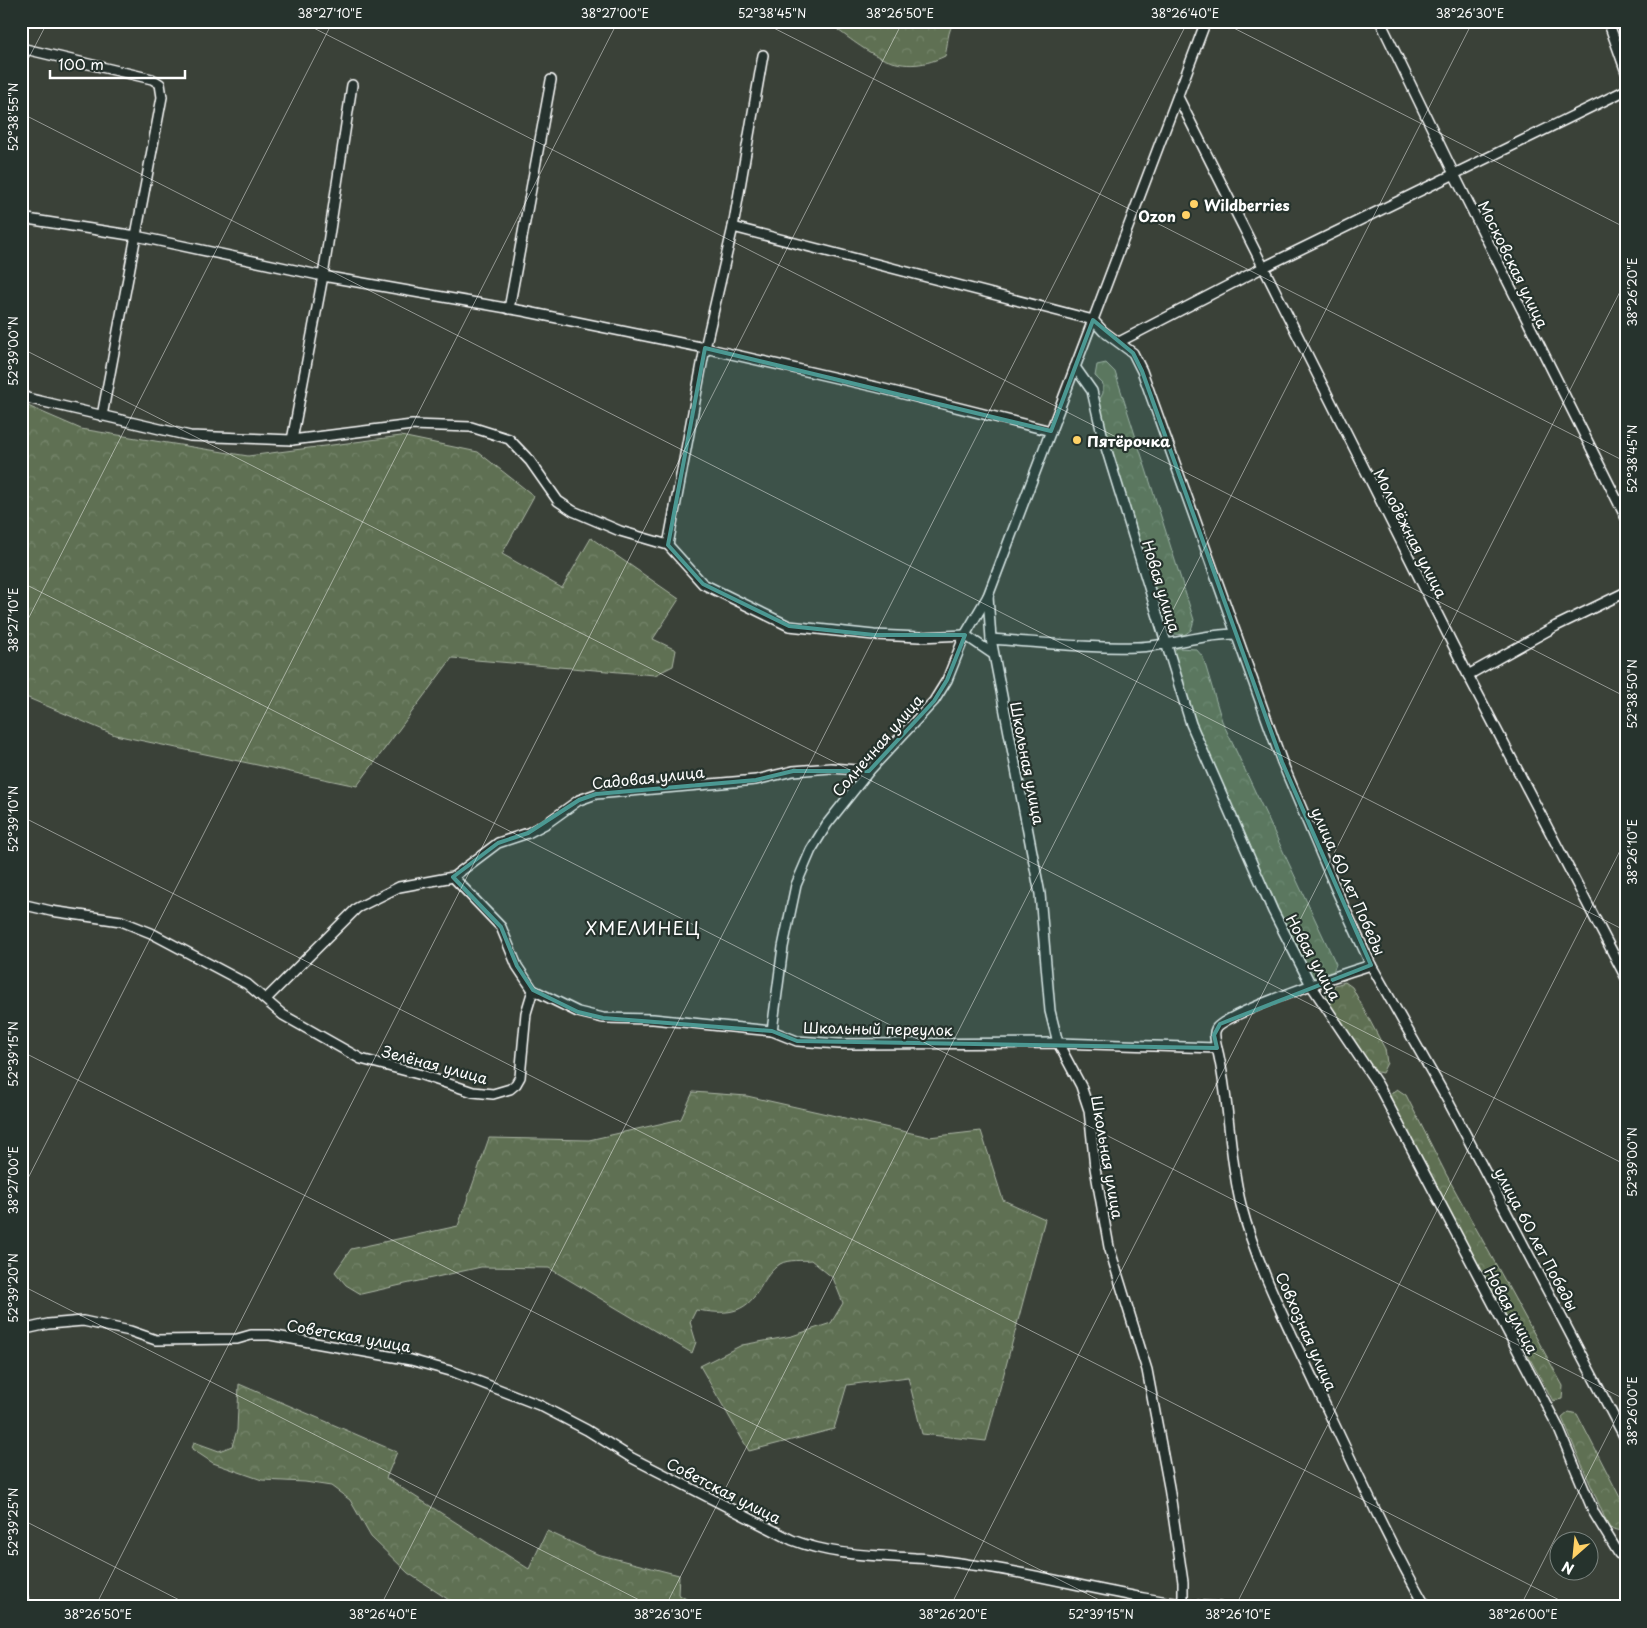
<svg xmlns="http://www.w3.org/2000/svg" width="1647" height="1628" viewBox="0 0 1647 1628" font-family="'Playpen Sans',sans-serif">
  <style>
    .forest { fill: url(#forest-crowns); stroke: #aeb8a8 }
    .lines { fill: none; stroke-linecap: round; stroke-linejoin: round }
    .minor-casing { stroke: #fff; stroke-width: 12 }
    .minor { stroke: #26332d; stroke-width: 9 }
    .marked { fill: #4b9892; fill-opacity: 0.2; stroke: #4b9892; stroke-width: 4; stroke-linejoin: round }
    .ticks { fill: none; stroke: #fff; stroke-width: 1; stroke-opacity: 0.45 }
    .poi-dot { fill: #ffd166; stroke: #26332d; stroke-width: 2 }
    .labels { text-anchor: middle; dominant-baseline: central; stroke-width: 4.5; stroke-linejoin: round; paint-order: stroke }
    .poi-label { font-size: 15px; font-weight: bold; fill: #fff; stroke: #26332d; text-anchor: start }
    .street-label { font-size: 15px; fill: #fff; stroke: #26332d }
    .quarter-label { font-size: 18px; letter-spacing: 1px; fill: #fff; stroke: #26332d }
    .neatline { fill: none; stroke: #fff; stroke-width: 2 }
    .ticks-label { font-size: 12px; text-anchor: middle; fill: #fff }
  </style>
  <defs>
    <pattern id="forest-crowns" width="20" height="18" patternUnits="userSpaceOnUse" patternTransform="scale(1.25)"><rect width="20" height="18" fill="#5e7052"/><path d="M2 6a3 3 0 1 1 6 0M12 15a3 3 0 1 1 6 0" fill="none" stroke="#76856c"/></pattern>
  </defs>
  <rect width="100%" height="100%" fill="#3a4138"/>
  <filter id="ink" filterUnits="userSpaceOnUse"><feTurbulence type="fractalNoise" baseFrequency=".02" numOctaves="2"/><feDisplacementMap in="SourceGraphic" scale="10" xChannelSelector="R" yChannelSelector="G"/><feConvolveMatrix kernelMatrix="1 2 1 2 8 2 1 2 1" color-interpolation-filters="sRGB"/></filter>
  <g filter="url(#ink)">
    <g class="forest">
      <path d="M826,21H955C947,30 948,45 945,56C896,80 864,49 826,21Z"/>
      <path d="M1106,363L1115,372L1194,620L1191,630L1184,635L1166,633L1097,405L1103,393V384L1095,376L1097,365Z"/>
      <path d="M21,403L81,429L248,456L401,436L478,452L534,496L502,554L562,588L591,538L679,599L653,639L676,650L673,666L655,675L452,658L357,786L115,735L21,695Z"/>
      <path d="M1177,648L1196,649L1203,657L1222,721L1336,964L1333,972L1318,978H1311L1278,914L1194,726L1172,652Z"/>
      <path d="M1345,982L1352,987L1385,1049L1387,1063L1382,1073L1373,1071L1328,1005L1326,996L1335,985Z"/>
      <path d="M1397,1089L1406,1095L1446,1174L1563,1386L1562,1399L1553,1401L1392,1107L1387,1096Z"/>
      <path d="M693,1092L747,1096L929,1137L981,1131L1003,1200L1045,1219L986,1441L922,1434L908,1377L847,1385L834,1429L749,1451L700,1366L742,1345L792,1336L831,1323L843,1303L833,1278L811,1260C803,1261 788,1259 780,1264C771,1270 766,1278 760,1288C744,1316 725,1314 696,1310L690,1322L696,1342L692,1353L549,1268L481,1267L361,1294L346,1285L335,1272L351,1249L458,1226L489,1138L589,1140L681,1119Z"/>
      <path d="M239,1384L397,1452L386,1478L529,1569L547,1531L597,1554L679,1575L678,1594L699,1607H481L449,1600L408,1573L371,1537L350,1500L331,1486L305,1482L262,1480L213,1463L192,1449L194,1442L219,1451L232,1446L237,1430Z"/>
      <path d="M1569,1412L1577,1414L1626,1509V1528L1622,1531L1609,1528L1562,1418Z"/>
    </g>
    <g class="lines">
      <g class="minor-casing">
        <g id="minor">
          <path d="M1380,21L1454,174L1626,518"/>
          <path d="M1608,21L1626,72"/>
          <path d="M21,48L152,79L160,84L162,97L102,416"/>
          <path d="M1178,97L1468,675L1626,978"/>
          <path d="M21,218L136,236L323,276L523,311L705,348L733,227L1093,320L1206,21"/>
          <path d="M733,227L763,55"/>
          <path d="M509,309L551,80"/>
          <path d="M1093,320L1103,331L1133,353L1142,371L1282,762L1335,887L1371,965L1448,1101L1626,1440"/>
          <path d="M1119,342L1262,268L1626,90"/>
          <path d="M1075,367L1092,391L1103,438L1191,724L1273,911L1311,985L1378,1085L1558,1427L1594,1513L1619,1554"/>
          <path d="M21,394L27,398L190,436L292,440L412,425L471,427L509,439L530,461L558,501L573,511L620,531L668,545"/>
          <path d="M292,440L323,276L352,85"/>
          <path d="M988,596L991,639L1040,894L1050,1011L1058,1043L1081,1086L1089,1110L1095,1168L1109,1247L1147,1370L1169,1487L1183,1582V1607"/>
          <path d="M991,639C1038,642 1090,649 1137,647C1170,646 1202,634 1236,634"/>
          <path d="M993,654L965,635L920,637L874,635L789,626L703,584L668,545L705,348L876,387L1051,431"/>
          <path d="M1468,675L1556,626L1626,592"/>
          <path d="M453,877L501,927L517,966L533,990L578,1012L603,1018L653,1019L721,1026L772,1031L797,1041L839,1044L1058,1043L1217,1048C1216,1042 1213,1034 1216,1029C1222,1014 1348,972 1371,965"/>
          <path d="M21,904L51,911L121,921L151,933L247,984L283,1015L361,1059L422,1075L473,1092L493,1094L510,1089L516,1084L520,1077L526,1013L533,990"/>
          <path d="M266,999L357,908L399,887L453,877L498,843L528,833L547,823L579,800L596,794L756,780L793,771L831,768L869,771"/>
          <path d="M772,1031L783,947L796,885L811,850L827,824L869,771L934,701L947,680L965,635L988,596L1093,320"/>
          <path d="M1217,1048C1230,1099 1228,1153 1241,1205C1257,1267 1291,1332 1318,1390C1353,1463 1386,1537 1426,1607"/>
          <path d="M21,1330L48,1324L83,1321L130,1331L156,1340L237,1339L251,1335H270L411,1360L454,1372L539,1405L587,1430L632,1458L792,1540C834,1556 871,1555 915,1558C939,1559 963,1564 987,1567C1064,1579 1140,1603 1219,1607"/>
          <path d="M21,1591L25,1607"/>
        </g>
      </g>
      <use href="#minor" class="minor"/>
    </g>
  </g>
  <path class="marked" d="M1093,320L1133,353L1142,371L1282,762L1371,965L1220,1024L1214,1035L1217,1048L797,1041L772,1031L603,1018L578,1012L533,990L517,966L501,927L453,877L498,843L528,833L579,800L596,794L756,780L793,771H869L934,701L947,680L965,635H874L789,626L703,584L668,545L705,348L1051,431Z"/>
  <path class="ticks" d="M300,21L1626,697M760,21L1626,462M1220,21L1626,228M21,73L48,21M21,113L1626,931M21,348L1626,1165M21,582L1626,1400M21,633L333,21M21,816L1573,1607M21,1051L1113,1607M21,1192L618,21M21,1285L653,1607M21,1519L193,1607M95,1607L903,21M380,1607L1188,21M665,1607L1473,21M950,1607L1626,280M1235,1607L1626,839M1520,1607L1626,1399"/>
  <g class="poi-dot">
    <circle cx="1194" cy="204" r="5"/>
    <circle cx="1186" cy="215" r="5"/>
    <circle cx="1077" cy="440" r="5"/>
  </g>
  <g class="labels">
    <g class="poi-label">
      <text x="1204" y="204">Wildberries</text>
      <text x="1176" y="215" text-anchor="end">Ozon</text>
      <text x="1087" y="440">Пятёрочка</text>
    </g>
    <g class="street-label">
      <text transform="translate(1514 264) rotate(64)">Московская улица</text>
      <text transform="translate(1411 533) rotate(63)">Молодёжная улица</text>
      <text transform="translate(1162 586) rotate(73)">Новая улица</text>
      <text transform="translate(877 745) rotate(-49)">Солнечная улица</text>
      <text transform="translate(1028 763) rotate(79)">Школьная улица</text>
      <text transform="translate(648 777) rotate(-6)">Садовая улица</text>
      <text transform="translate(1349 881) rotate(66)">улица 60 лет Победы</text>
      <text transform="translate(1314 957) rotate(61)">Новая улица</text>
      <text transform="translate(878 1028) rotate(1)">Школьный переулок</text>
      <text transform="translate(435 1064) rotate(15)">Зелёная улица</text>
      <text transform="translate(1108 1157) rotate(80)">Школьная улица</text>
      <text transform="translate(1537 1239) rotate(62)">улица 60 лет Победы</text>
      <text transform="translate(1512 1310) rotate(62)">Новая улица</text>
      <text transform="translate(1307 1331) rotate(66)">Совхозная улица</text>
      <text transform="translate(349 1335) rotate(10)">Советская улица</text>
      <text transform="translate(724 1490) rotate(27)">Советская улица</text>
    </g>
    <g class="quarter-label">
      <text x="643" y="927">ХМЕЛИНЕЦ</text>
    </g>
  </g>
  <rect width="1647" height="1628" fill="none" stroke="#26332d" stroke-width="55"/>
  <g transform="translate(1574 1556) rotate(207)"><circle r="24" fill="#26332d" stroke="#7d8581"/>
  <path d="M0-4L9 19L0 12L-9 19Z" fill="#ffd166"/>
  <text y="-8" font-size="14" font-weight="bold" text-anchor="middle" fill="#ffffff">N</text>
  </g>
  <path d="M50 70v8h135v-8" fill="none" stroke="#ffffff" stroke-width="2.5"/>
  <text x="58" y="70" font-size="15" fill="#ffffff" stroke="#26332d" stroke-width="4" paint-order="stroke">100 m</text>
  <rect x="28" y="28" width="1592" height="1572" class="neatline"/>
  <g class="ticks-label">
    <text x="330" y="18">38°27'10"E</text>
    <text x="615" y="18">38°27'00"E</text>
    <text x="772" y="18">52°38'45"N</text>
    <text x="900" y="18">38°26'50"E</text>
    <text x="1185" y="18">38°26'40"E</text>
    <text x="1470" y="18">38°26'30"E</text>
    <text transform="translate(14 117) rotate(-90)" y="4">52°38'55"N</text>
    <text transform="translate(1633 292) rotate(-90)" y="4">38°26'20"E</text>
    <text transform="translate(14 351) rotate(-90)" y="4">52°39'00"N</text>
    <text transform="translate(1633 459) rotate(-90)" y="4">52°38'45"N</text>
    <text transform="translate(14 620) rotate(-90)" y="4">38°27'10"E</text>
    <text transform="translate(1633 694) rotate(-90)" y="4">52°38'50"N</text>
    <text transform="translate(14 819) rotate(-90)" y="4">52°39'10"N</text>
    <text transform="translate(1633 852) rotate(-90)" y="4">38°26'10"E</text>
    <text transform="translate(14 1054) rotate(-90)" y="4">52°39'15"N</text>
    <text transform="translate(1633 1162) rotate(-90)" y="4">52°39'00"N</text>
    <text transform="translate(14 1180) rotate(-90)" y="4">38°27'00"E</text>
    <text transform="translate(14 1288) rotate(-90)" y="4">52°39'20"N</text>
    <text transform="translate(1633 1411) rotate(-90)" y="4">38°26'00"E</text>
    <text transform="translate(14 1522) rotate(-90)" y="4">52°39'25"N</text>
    <text x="98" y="1619">38°26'50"E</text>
    <text x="383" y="1619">38°26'40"E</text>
    <text x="668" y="1619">38°26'30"E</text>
    <text x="953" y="1619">38°26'20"E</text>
    <text x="1101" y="1619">52°39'15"N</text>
    <text x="1238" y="1619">38°26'10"E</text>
    <text x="1523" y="1619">38°26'00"E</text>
  </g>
</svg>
